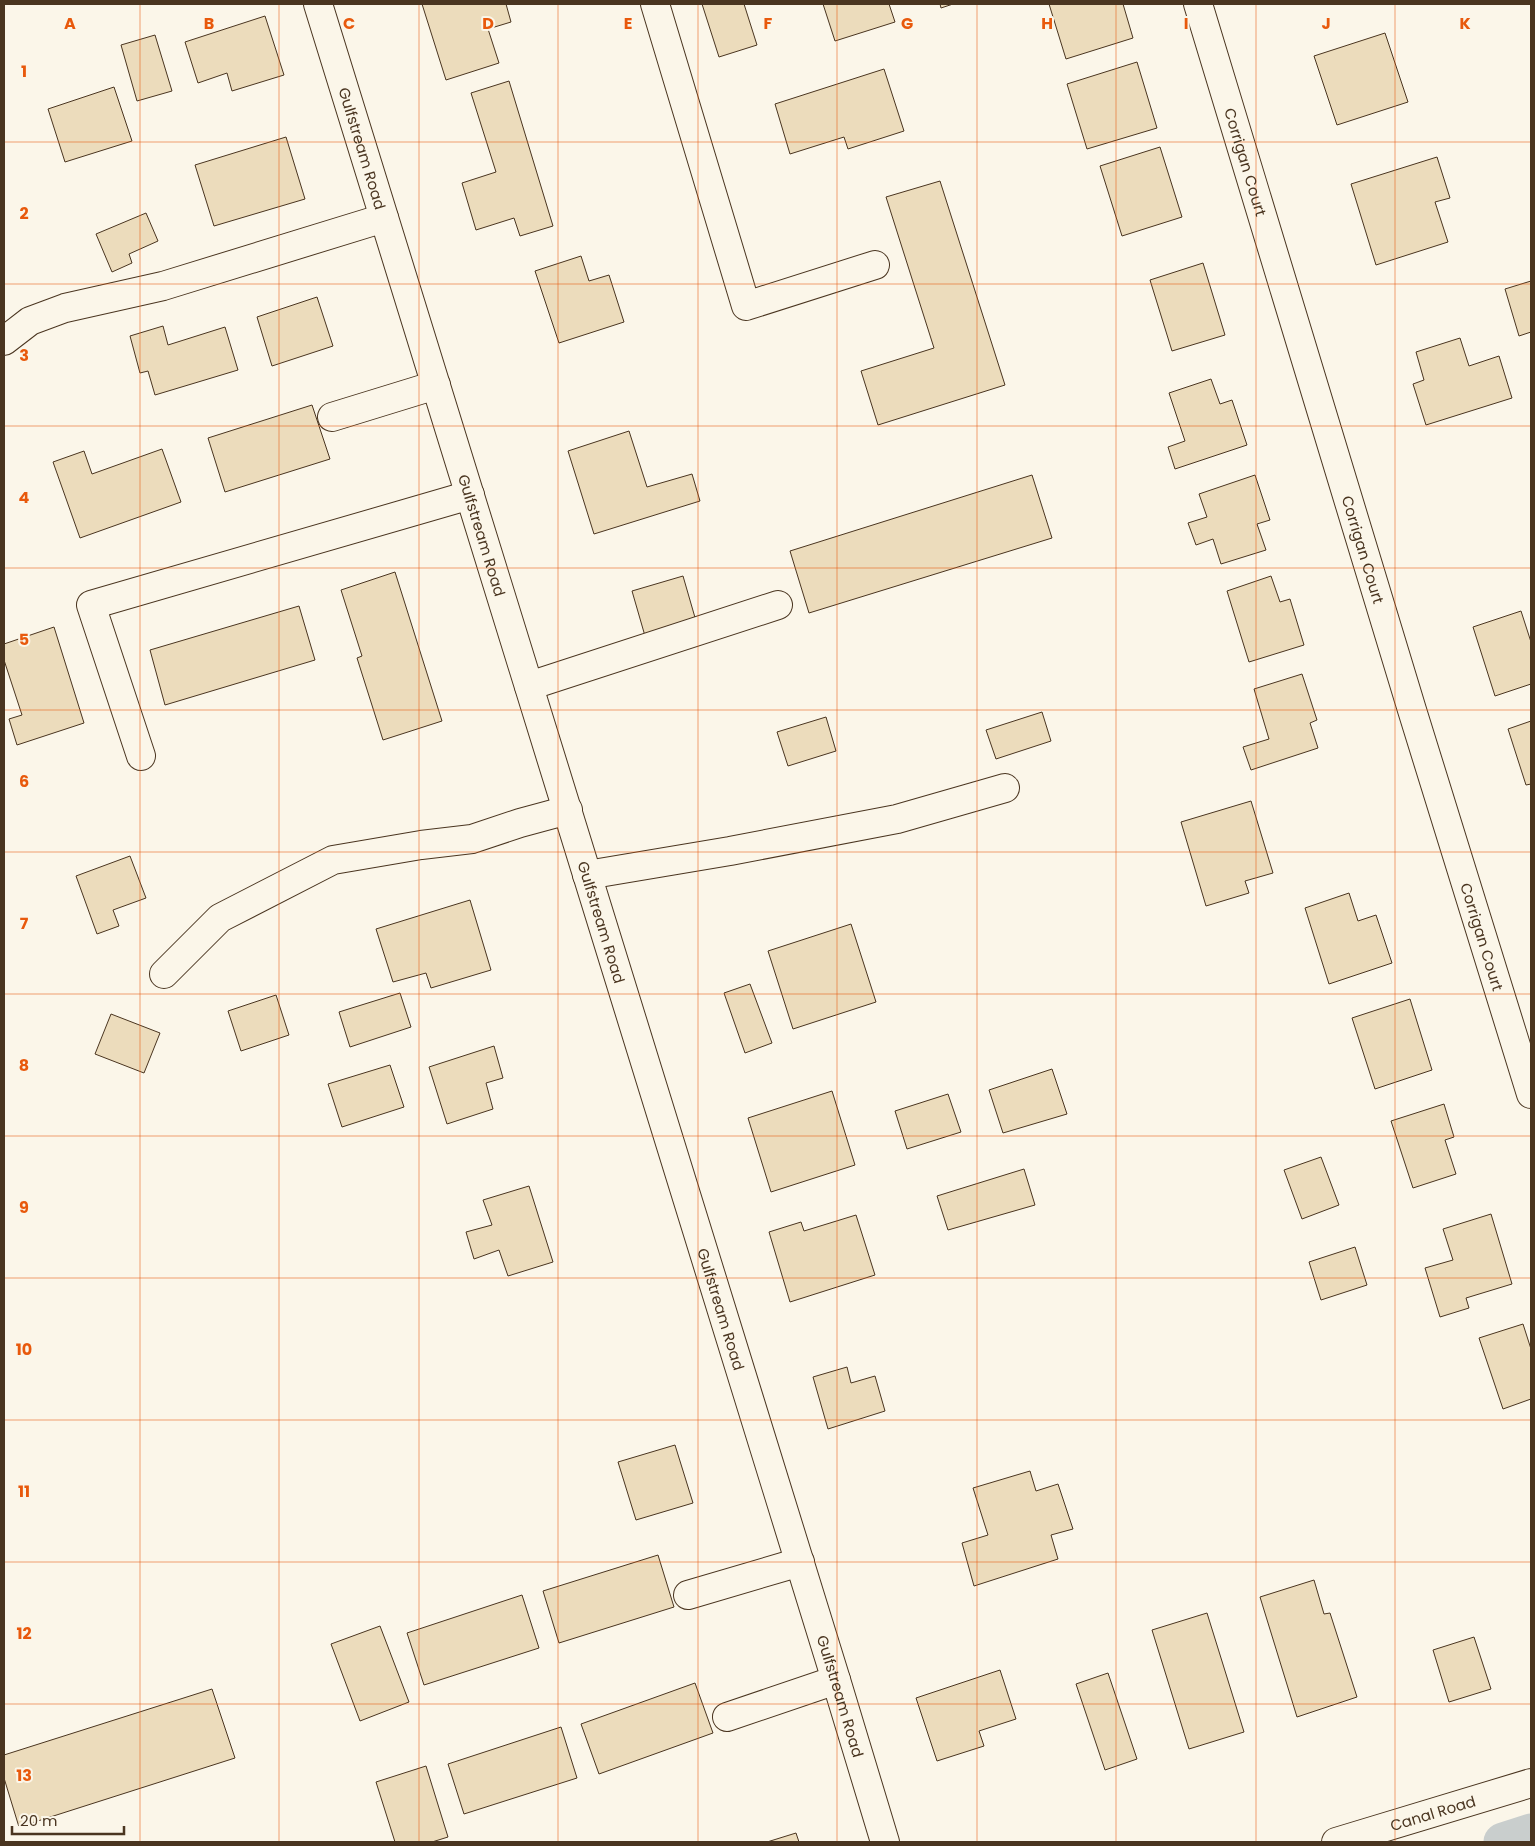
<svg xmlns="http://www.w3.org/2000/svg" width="1535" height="1846" viewBox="0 0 1535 1846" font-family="Poppins,sans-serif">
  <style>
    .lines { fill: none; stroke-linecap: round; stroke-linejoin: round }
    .canal { stroke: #c9cecd; stroke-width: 39 }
    .building { fill: #ecdcbc; stroke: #4a3520 }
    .minor-casing { stroke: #4a3520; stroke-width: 30 }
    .minor { stroke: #fbf6e9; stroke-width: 28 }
    .grid { fill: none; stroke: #e8590c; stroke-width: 1; stroke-opacity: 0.55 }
    .labels { text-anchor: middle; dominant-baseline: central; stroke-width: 4; stroke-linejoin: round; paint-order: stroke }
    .street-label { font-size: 15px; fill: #4a3520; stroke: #fbf6e9 }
    .grid-label { font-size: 16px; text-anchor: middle; font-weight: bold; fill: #e8590c; stroke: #fbf6e9; stroke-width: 4; stroke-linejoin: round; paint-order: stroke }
  </style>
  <rect width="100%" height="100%" fill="#fbf6e9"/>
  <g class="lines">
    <path class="canal" d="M1503,1842L1531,1833"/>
  </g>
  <g class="building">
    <path d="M422,4H506L511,22L488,29L499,63L446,80Z"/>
    <path d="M702,4H744L757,45L719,57Z"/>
    <path d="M823,4H889L895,22L835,41Z"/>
    <path d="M940,4H953L941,8Z"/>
    <path d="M1049,4H1123L1133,38L1066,59Z"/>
    <path d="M265,16L284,75L232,91L227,73L198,83L185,42Z"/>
    <path d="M1385,33L1408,102L1337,125L1314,56Z"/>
    <path d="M155,35L172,91L137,101L121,45Z"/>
    <path d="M1137,62L1157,128L1087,149L1067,84Z"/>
    <path d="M884,69L904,131L848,149L844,137L790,154L775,104Z"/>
    <path d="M509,81L553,226L520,236L514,218L476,230L462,183L496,172L471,93Z"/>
    <path d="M114,87L132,141L65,162L48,109Z"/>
    <path d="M286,137L305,199L214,226L195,165Z"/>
    <path d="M1160,147L1182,217L1122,236L1100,166Z"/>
    <path d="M1437,157L1450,198L1435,202L1448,242L1376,265L1351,184Z"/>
    <path d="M940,181L1005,385L878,425L861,371L934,348L886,197Z"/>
    <path d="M146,213L158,241L129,254L132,263L112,272L96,234Z"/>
    <path d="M581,256L589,281L609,275L624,322L559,343L535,271Z"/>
    <path d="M1203,263L1225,335L1172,351L1150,280Z"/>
    <path d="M1531,281V332L1519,336L1505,289Z"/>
    <path d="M317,297L333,346L272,366L257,317Z"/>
    <path d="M163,326L168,345L225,327L238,370L155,395L148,371L140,373L130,336Z"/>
    <path d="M1460,338L1469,366L1499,356L1512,398L1426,425L1413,384L1424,380L1416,352Z"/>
    <path d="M1211,379L1220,404L1232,400L1247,445L1175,469L1168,447L1185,441L1169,393Z"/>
    <path d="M312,405L330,459L225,492L208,438Z"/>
    <path d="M629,431L647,487L692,474L700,501L594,534L568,451Z"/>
    <path d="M162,449L181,502L80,538L53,462L84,451L92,474Z"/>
    <path d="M1032,475L1052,538L809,613L790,551Z"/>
    <path d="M1255,475L1270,520L1257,524L1266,550L1221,564L1213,539L1196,545L1188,523L1207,517L1199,494Z"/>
    <path d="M395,572L442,721L383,740L357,658L362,656L341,590Z"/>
    <path d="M683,576L696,621L645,636L632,591Z"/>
    <path d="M1271,576L1280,602L1290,599L1304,645L1249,662L1227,591Z"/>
    <path d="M299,606L315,660L165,705L150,650Z"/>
    <path d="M1521,611L1531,642V684L1495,696L1473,627Z"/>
    <path d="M54,627L84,723L17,745L9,719L22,715L4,660V644Z"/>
    <path d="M1302,674L1317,720L1310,723L1318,748L1251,770L1243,747L1269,739L1254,689Z"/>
    <path d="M1042,712L1051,741L996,759L986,730Z"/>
    <path d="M826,717L836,751L788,766L777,732Z"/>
    <path d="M1531,721V784L1526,785L1508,729Z"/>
    <path d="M1251,801L1273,873L1245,881L1249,893L1206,906L1181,822Z"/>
    <path d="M130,856L146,898L113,910L119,926L97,934L76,876Z"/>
    <path d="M1349,893L1358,921L1376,915L1392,963L1329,984L1305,908Z"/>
    <path d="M470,900L491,970L431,988L426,973L393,982L376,929Z"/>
    <path d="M851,924L876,1002L793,1029L768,951Z"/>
    <path d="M750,984L772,1043L745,1053L724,993Z"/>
    <path d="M400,993L411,1027L350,1047L339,1012Z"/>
    <path d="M276,995L289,1035L241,1051L228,1011Z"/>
    <path d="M1410,999L1432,1070L1375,1089L1352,1018Z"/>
    <path d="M111,1014L160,1033L144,1073L95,1054Z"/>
    <path d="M494,1046L503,1078L486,1083L493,1109L447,1124L429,1067Z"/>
    <path d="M390,1065L404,1107L342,1127L328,1084Z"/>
    <path d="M1052,1069L1067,1114L1003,1133L989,1090Z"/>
    <path d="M832,1091L855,1165L771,1192L748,1118Z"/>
    <path d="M948,1094L961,1132L907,1149L895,1111Z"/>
    <path d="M1444,1104L1454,1137L1445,1140L1456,1174L1413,1188L1391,1121Z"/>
    <path d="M1321,1157L1339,1205L1302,1219L1284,1170Z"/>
    <path d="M1024,1169L1035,1205L948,1230L937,1196Z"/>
    <path d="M529,1186L553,1262L508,1276L499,1250L474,1259L466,1232L492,1225L483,1200Z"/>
    <path d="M1491,1214L1512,1284L1466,1298L1469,1308L1440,1317L1425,1268L1453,1260L1443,1229Z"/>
    <path d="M856,1215L875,1275L790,1302L769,1232L801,1222L804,1231Z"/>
    <path d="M1355,1247L1367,1285L1321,1300L1309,1262Z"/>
    <path d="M1523,1324L1531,1349V1399L1503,1409L1479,1338Z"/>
    <path d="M847,1367L851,1383L875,1376L885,1411L828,1429L813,1377Z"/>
    <path d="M675,1445L693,1503L636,1520L618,1462Z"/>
    <path d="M1030,1471L1036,1491L1058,1484L1073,1529L1051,1535L1058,1559L974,1586L962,1543L988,1535L973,1488Z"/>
    <path d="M658,1555L674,1607L559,1643L543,1591Z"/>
    <path d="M1314,1580L1324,1614L1330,1613L1357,1697L1297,1717L1260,1597Z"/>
    <path d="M522,1595L539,1648L424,1685L407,1633Z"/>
    <path d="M1207,1613L1244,1732L1189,1749L1152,1630Z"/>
    <path d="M380,1626L409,1702L360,1721L331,1644Z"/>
    <path d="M1474,1637L1491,1689L1449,1702L1433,1650Z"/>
    <path d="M1000,1670L1016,1719L979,1731L984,1746L937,1761L916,1698Z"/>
    <path d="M1108,1673L1137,1759L1105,1770L1076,1684Z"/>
    <path d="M695,1683L713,1733L599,1774L581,1724Z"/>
    <path d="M212,1689L235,1758L19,1827L4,1778V1755Z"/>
    <path d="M561,1727L577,1778L464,1814L448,1764Z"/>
    <path d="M426,1766L448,1837L432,1842H395L376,1782Z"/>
    <path d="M796,1833L799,1842H767Z"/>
  </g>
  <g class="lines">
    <g class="minor-casing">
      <g id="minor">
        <path id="s1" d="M318,4L836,1680L885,1842"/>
        <path d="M655,4L746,306L875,265"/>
        <path id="s2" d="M1198,4L1412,710L1531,1094"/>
        <path d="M4,341L30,321L65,308L163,286L384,218"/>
        <path d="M332,417L436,385"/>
        <path d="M529,686L778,605"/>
        <path d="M141,756L91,605L470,495"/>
        <path d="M587,875L730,851L897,819L1005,788"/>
        <path d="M164,974L220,918L333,860L421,845L472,839L520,823L568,810"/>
        <path d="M688,1595L800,1562"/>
        <path d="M727,1717L836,1680"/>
        <path id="s3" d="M1336,1842L1531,1783"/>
      </g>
    </g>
    <use href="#minor" class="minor"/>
  </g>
  <path class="grid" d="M140,4V1842M279,4V1842M419,4V1842M558,4V1842M698,4V1842M837,4V1842M977,4V1842M1116,4V1842M1256,4V1842M1395,4V1842M4,142H1531M4,284H1531M4,426H1531M4,568H1531M4,710H1531M4,852H1531M4,994H1531M4,1136H1531M4,1278H1531M4,1420H1531M4,1562H1531M4,1704H1531"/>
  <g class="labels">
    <g class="street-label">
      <text stroke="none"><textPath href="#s1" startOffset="151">Gulfstream Road</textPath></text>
      <text stroke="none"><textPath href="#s2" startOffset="165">Corrigan Court</textPath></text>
      <text stroke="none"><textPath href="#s1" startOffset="556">Gulfstream Road</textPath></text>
      <text stroke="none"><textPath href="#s2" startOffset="570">Corrigan Court</textPath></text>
      <text stroke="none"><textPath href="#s1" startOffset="961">Gulfstream Road</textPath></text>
      <text stroke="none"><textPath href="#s2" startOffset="975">Corrigan Court</textPath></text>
      <text stroke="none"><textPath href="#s1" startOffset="1366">Gulfstream Road</textPath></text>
      <text stroke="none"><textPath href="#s1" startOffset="1771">Gulfstream Road</textPath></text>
      <text stroke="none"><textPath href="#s3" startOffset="101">Canal Road</textPath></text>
    </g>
  </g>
  <g class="grid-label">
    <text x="70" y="29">A</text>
    <text x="209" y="29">B</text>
    <text x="349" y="29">C</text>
    <text x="488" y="29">D</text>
    <text x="628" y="29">E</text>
    <text x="768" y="29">F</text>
    <text x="907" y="29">G</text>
    <text x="1047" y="29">H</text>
    <text x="1186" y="29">I</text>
    <text x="1326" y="29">J</text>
    <text x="1465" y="29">K</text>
    <text x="24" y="77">1</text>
    <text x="24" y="219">2</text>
    <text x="24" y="361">3</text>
    <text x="24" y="503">4</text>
    <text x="24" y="645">5</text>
    <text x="24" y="787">6</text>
    <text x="24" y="929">7</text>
    <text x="24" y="1071">8</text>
    <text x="24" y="1213">9</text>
    <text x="24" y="1355">10</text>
    <text x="24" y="1497">11</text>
    <text x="24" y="1639">12</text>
    <text x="24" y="1781">13</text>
  </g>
  <rect width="1535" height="1846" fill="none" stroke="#4a3520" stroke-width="10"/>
  <path d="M12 1826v8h112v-8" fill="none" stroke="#4a3520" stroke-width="2.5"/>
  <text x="20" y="1826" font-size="15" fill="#4a3520" stroke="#fbf6e9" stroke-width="4" paint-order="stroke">20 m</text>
</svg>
